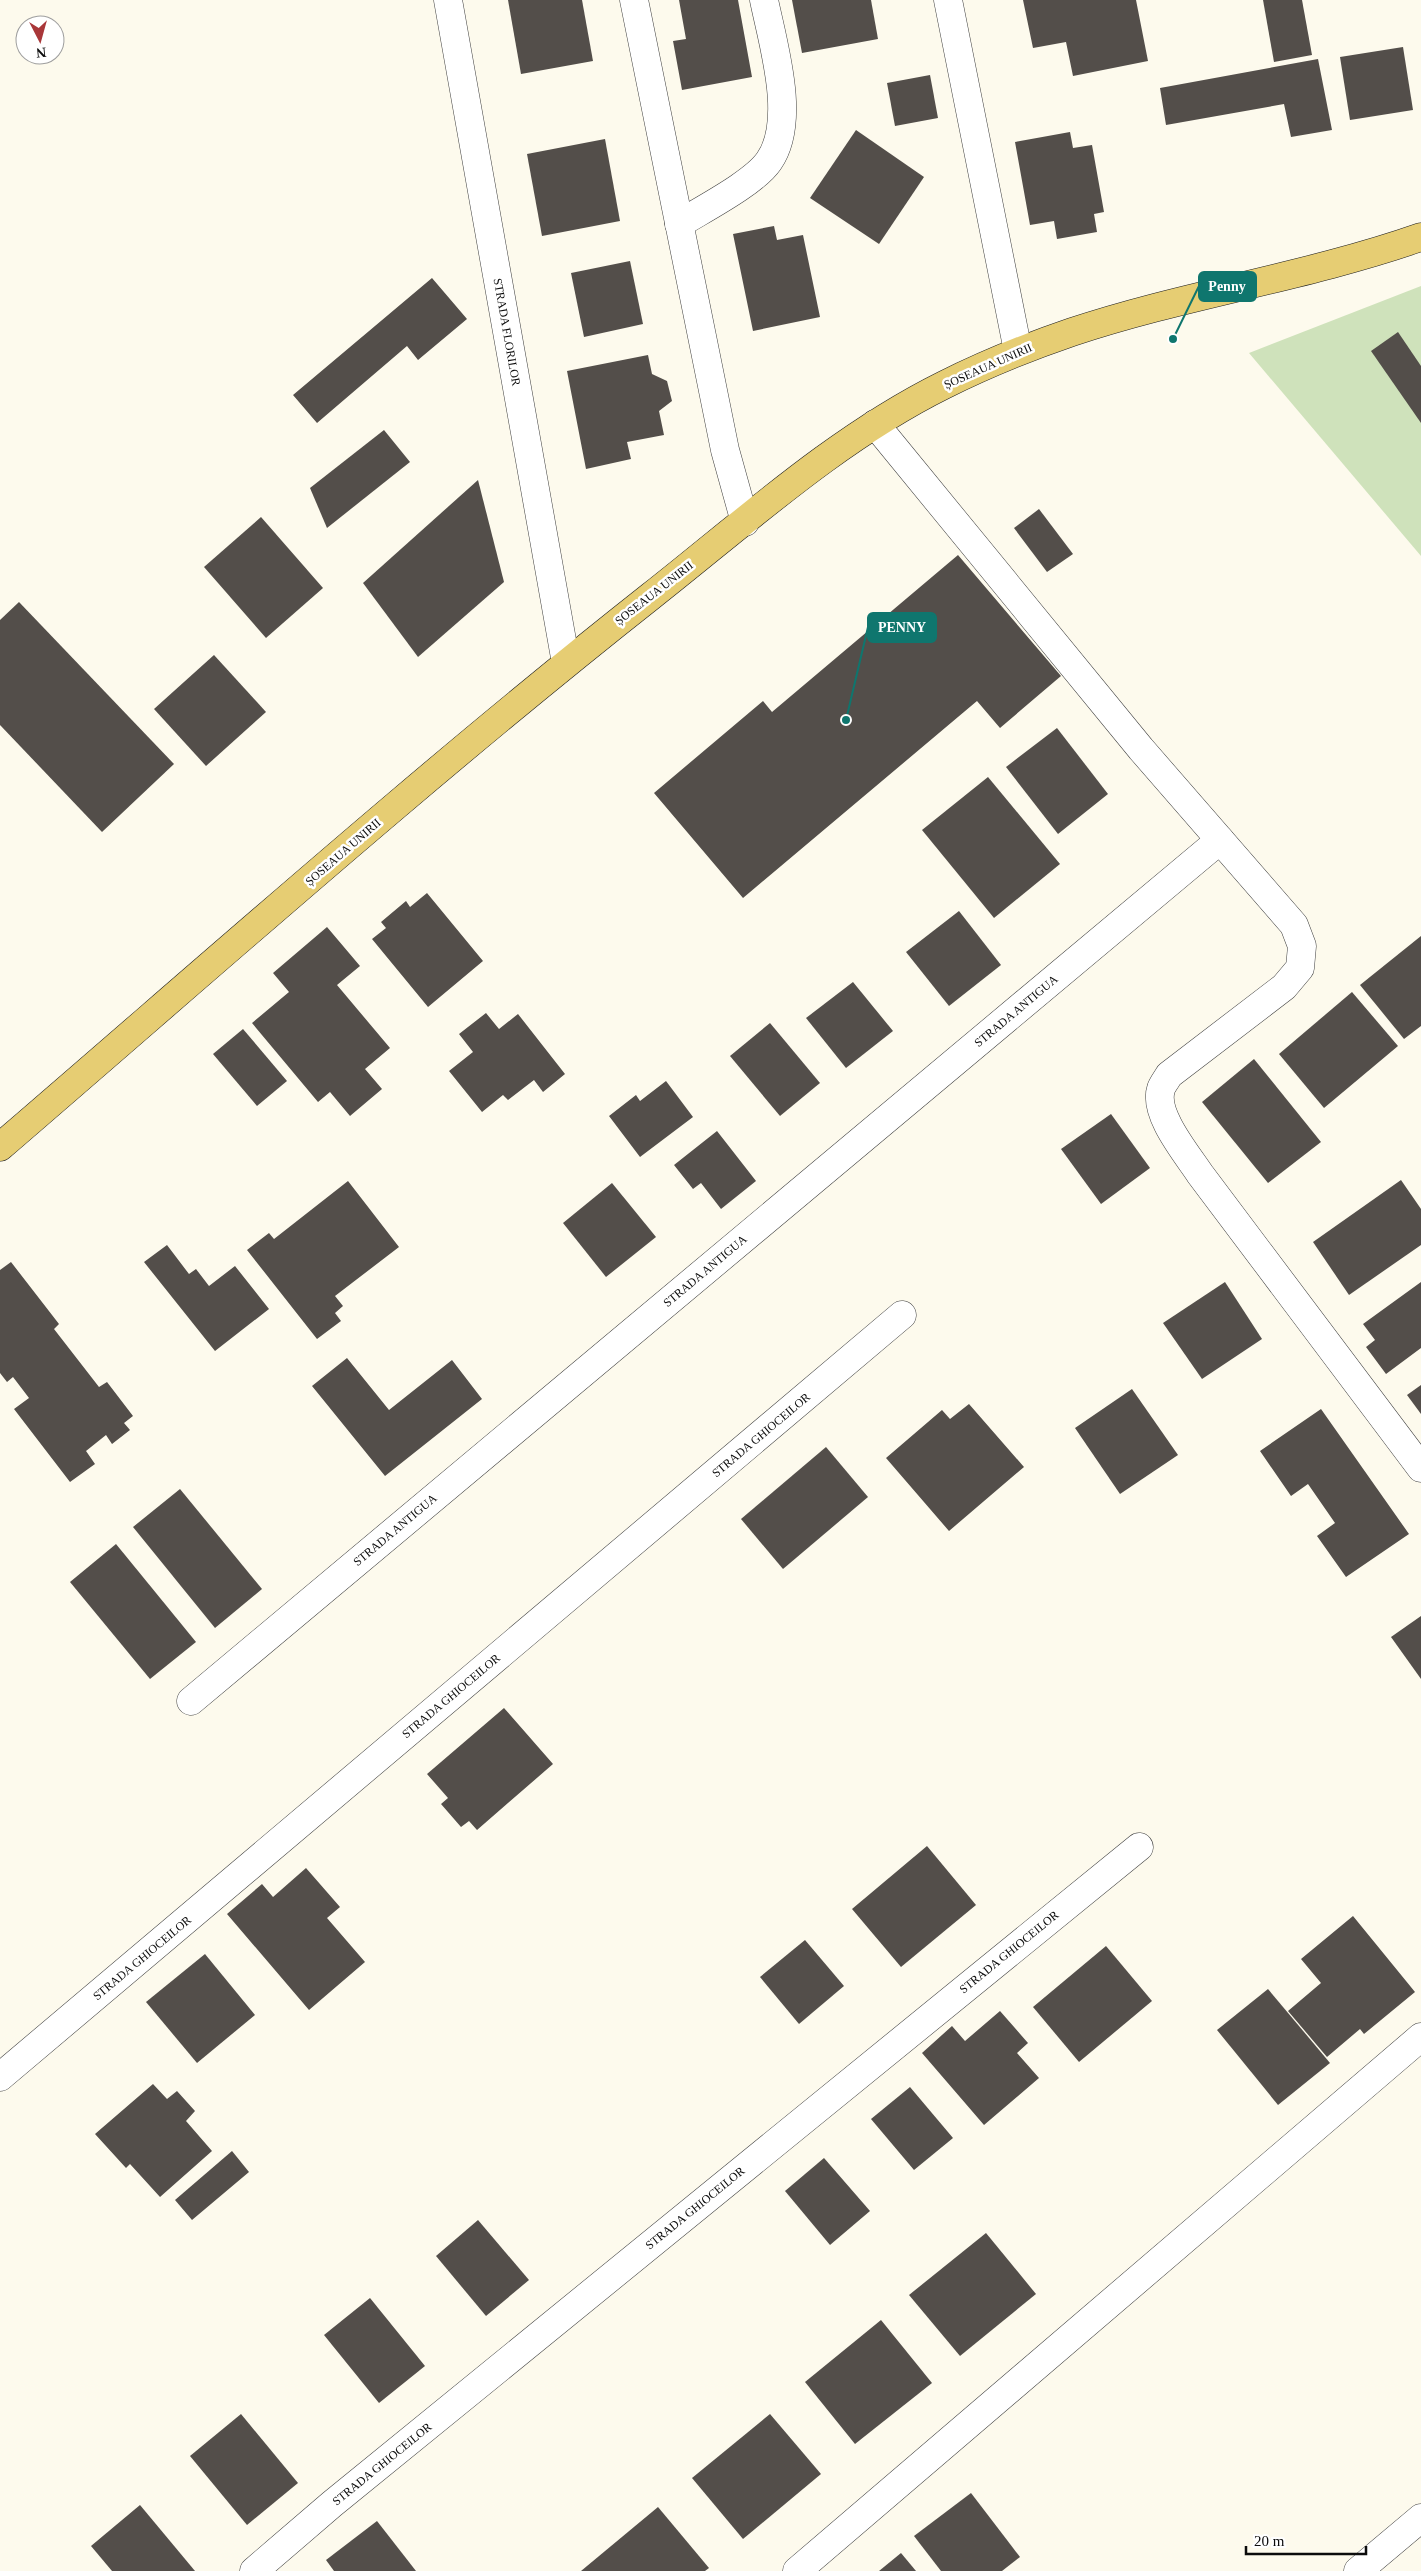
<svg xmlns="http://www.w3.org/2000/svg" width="1421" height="2571" viewBox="0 0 1421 2571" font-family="'Times New Roman',serif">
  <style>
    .green { fill: #cfe2bb }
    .building { fill: #534e4a }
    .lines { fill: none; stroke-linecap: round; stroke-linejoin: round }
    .minor-casing { stroke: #3f3f3f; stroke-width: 29 }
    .major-casing { stroke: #1d1d1d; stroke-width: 29 }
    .minor { stroke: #fff; stroke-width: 28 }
    .major { stroke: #e6cd73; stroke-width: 28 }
    .labels { text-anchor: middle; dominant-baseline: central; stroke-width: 5; stroke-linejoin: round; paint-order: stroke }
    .street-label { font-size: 12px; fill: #0c0c0c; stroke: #fff }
    .leader { fill: none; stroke: #0f766e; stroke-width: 2 }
    .callout-dot { fill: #0f766e; stroke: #fff; stroke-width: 2 }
    .callout { fill: #0f766e; stroke: #0f766e; stroke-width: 2 }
    .callout-label { font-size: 14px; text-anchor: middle; font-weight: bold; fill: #fff }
  </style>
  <rect width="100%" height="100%" fill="#fdfaed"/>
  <path class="green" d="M1421,286V556L1249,353Z"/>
  <g class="building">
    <path d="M508,0H582L593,61L521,74Z"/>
    <path d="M679,0H738L752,77L682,90L673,41L686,39Z"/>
    <path d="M792,0H871L878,39L802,53Z"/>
    <path d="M1023,0H1136L1148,61L1073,76L1066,42L1033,48Z"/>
    <path d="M1263,0H1302L1312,55L1274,62Z"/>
    <path d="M1403,47L1413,110L1350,120L1340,57Z"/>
    <path d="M1318,59L1332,130L1291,137L1284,104L1166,125L1160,88Z"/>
    <path d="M930,75L938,118L895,126L887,83Z"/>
    <path d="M856,130L924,177L879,244L810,198Z"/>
    <path d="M1070,132L1073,148L1092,145L1104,212L1094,214L1097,232L1057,239L1054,221L1030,225L1015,142Z"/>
    <path d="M605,139L620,221L542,236L527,154Z"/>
    <path d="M774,226L777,240L803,235L820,317L753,331L733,234Z"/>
    <path d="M630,261L643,324L584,337L571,273Z"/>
    <path d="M432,278L467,319L418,360L407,346L317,423L293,395Z"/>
    <path d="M1398,332L1421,366V423L1371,351Z"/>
    <path d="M648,355L652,374L667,381L672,401L659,411L664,435L627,442L631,459L586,469L567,371Z"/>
    <path d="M384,430L410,462L327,528L310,488Z"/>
    <path d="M478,480L504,582L418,657L363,583Z"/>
    <path d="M1039,509L1073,554L1047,572L1014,528Z"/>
    <path d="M261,517L323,588L266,638L204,567Z"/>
    <path d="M958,555L1061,676L1000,728L977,701L743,898L654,793L763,701L772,712Z"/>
    <path d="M19,602L174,764L102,832L0,725V620Z"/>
    <path d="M214,655L266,712L206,766L154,709Z"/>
    <path d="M1057,728L1108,794L1058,834L1006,767Z"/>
    <path d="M988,777L1060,864L994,918L922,830Z"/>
    <path d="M427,893L483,961L428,1007L372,939L386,928L381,922L406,901L410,907Z"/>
    <path d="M959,911L1001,965L949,1006L906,952Z"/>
    <path d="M327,927L360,966L337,985L390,1048L365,1069L382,1089L350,1116L330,1092L318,1102L252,1023L289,992L273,973Z"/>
    <path d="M1421,936V1026L1404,1039L1360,985Z"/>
    <path d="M853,982L893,1031L846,1068L806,1018Z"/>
    <path d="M1352,992L1398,1046L1324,1108L1279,1054Z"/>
    <path d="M486,1013L499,1029L518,1014L565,1074L543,1092L534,1080L508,1100L503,1095L482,1112L449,1071L473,1052L459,1034Z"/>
    <path d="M770,1023L820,1083L780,1116L730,1056Z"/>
    <path d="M243,1029L287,1081L257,1106L213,1054Z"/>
    <path d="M1254,1059L1321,1142L1268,1183L1202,1102Z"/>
    <path d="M666,1081L693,1117L640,1157L609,1116L636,1095L640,1101Z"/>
    <path d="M1111,1114L1150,1168L1101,1204L1061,1149Z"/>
    <path d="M717,1131L756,1181L721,1209L701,1183L693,1189L674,1165Z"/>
    <path d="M1401,1180L1421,1209V1245L1349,1295L1313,1242Z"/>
    <path d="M348,1181L399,1247L335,1296L343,1306L335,1313L341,1321L317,1339L247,1250L269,1233L274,1239Z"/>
    <path d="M612,1183L656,1237L606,1277L563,1223Z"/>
    <path d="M167,1245L189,1274L196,1269L209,1286L235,1266L269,1309L215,1351L144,1262Z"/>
    <path d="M11,1262L59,1324L54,1329L99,1387L107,1382L133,1416L124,1423L130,1430L112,1444L106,1435L86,1451L95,1464L70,1482L14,1409L29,1398L13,1377L7,1382L0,1373V1270Z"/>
    <path d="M1225,1282L1262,1339L1202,1379L1163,1323Z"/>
    <path d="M1421,1282V1348L1386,1374L1366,1347L1375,1340L1363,1324Z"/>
    <path d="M347,1358L389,1410L452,1360L482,1399L385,1476L312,1386Z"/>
    <path d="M1421,1385V1414L1407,1395Z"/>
    <path d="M1132,1389L1178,1455L1120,1494L1075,1428Z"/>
    <path d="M969,1404L1024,1467L949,1531L886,1458L942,1410L950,1419Z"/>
    <path d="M1321,1409L1409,1534L1346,1577L1317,1536L1335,1523L1308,1484L1291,1496L1260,1451Z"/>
    <path d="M826,1447L868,1497L783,1569L741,1519Z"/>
    <path d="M180,1489L262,1589L215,1628L133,1527Z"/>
    <path d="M116,1544L196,1642L150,1679L70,1582Z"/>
    <path d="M1421,1616V1679L1391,1637Z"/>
    <path d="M504,1708L553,1764L477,1830L469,1821L461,1827L441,1804L448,1798L427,1774Z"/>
    <path d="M927,1846L976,1905L901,1967L852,1909Z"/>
    <path d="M306,1868L340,1907L327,1918L365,1962L309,2010L227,1914L262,1884L273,1897Z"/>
    <path d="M1353,1916L1415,1992L1364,2034L1360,2029L1327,2057L1288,2011L1321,1983L1301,1959Z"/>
    <path d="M805,1940L844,1986L799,2024L760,1977Z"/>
    <path d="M1106,1946L1152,2001L1079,2062L1033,2007Z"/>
    <path d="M205,1954L255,2015L197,2063L146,2002Z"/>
    <path d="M1268,1989L1330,2063L1278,2105L1217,2030Z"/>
    <path d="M1000,2011L1028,2043L1017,2053L1039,2078L984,2125L922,2053L952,2026L965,2041Z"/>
    <path d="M153,2084L167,2099L177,2091L195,2111L186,2121L212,2151L160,2197L130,2164L126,2168L95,2134Z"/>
    <path d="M910,2087L953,2138L914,2170L871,2119Z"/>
    <path d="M232,2151L249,2172L192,2220L175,2200Z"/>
    <path d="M824,2158L870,2211L830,2245L785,2191Z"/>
    <path d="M478,2220L529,2280L486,2316L436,2256Z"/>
    <path d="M986,2233L1036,2294L960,2356L909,2295Z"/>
    <path d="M370,2298L425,2366L379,2403L324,2335Z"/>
    <path d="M881,2320L932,2383L855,2444L805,2382Z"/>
    <path d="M241,2414L298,2483L247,2525L190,2456Z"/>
    <path d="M770,2414L821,2474L743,2539L692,2478Z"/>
    <path d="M971,2493L1020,2557L1002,2571H941L914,2536Z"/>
    <path d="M140,2505L195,2571H112L91,2546Z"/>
    <path d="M658,2507L709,2568L705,2571H581Z"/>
    <path d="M377,2521L416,2571H334L326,2560Z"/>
    <path d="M901,2553L916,2571H879Z"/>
  </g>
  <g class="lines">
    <g class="minor-casing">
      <g id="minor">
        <path d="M448,0L566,663"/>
        <path d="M634,0L725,450L745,522"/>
        <path d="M948,0L1018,351"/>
        <path d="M679,224C703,209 754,183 769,161C797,121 773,44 764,0"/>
        <path d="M875,424L1141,749L1294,925L1302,946L1300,968L1284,987L1169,1075C1167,1079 1162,1085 1161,1089C1153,1114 1187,1154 1200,1174L1421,1468"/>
        <path d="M191,1701L1220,840"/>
        <path d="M0,2077L902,1315"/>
        <path d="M254,2571L332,2504L1139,1847"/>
        <path d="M797,2571L1421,2037"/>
        <path d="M1358,2571L1421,2518"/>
      </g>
    </g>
    <g class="major-casing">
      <path id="major" d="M0,1147C215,962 428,772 651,596C745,522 837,438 944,385C986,364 1028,347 1072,332C1186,294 1307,277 1421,237"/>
    </g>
    <use href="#minor" class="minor"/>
    <use href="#major" class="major"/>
  </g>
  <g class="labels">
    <g class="street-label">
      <text transform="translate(507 332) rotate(80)">STRADA FLORILOR</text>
      <text transform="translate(988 366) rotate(-24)">ȘOSEAUA UNIRII</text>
      <text transform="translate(654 593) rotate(-38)">ȘOSEAUA UNIRII</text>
      <text transform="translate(343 852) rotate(-41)">ȘOSEAUA UNIRII</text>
      <text transform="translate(1016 1011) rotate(-40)">STRADA ANTIGUA</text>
      <text transform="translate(705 1271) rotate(-40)">STRADA ANTIGUA</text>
      <text transform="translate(761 1435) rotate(-40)">STRADA GHIOCEILOR</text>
      <text transform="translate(395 1530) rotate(-40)">STRADA ANTIGUA</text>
      <text transform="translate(451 1696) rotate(-40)">STRADA GHIOCEILOR</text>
      <text transform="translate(1009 1952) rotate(-39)">STRADA GHIOCEILOR</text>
      <text transform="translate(142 1958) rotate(-40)">STRADA GHIOCEILOR</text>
      <text transform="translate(695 2208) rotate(-39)">STRADA GHIOCEILOR</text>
      <text transform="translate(382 2464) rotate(-39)">STRADA GHIOCEILOR</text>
    </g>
  </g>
  <path class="leader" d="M1173 339L1199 286M846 720L868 627"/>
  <g class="callout-dot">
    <circle cx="1173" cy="339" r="5"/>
    <circle cx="846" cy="720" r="5"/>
  </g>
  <g class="callout">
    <rect x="1199" y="272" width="57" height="29" rx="5"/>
    <rect x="868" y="613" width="68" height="29" rx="5"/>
  </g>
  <g class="callout-label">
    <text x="1227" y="291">Penny</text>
    <text x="902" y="632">PENNY</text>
  </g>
  <g transform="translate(40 40) rotate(174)"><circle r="24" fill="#ffffff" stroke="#9e9e9e"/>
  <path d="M0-4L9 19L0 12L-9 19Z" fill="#a93739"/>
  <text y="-8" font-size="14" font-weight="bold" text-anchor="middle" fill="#0c0c0c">N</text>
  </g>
  <path d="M1246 2546v8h120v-8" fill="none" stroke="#0c0c0c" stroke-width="2.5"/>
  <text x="1254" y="2546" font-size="15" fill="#0c0c0c" stroke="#ffffff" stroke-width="4" paint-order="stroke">20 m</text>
</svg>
